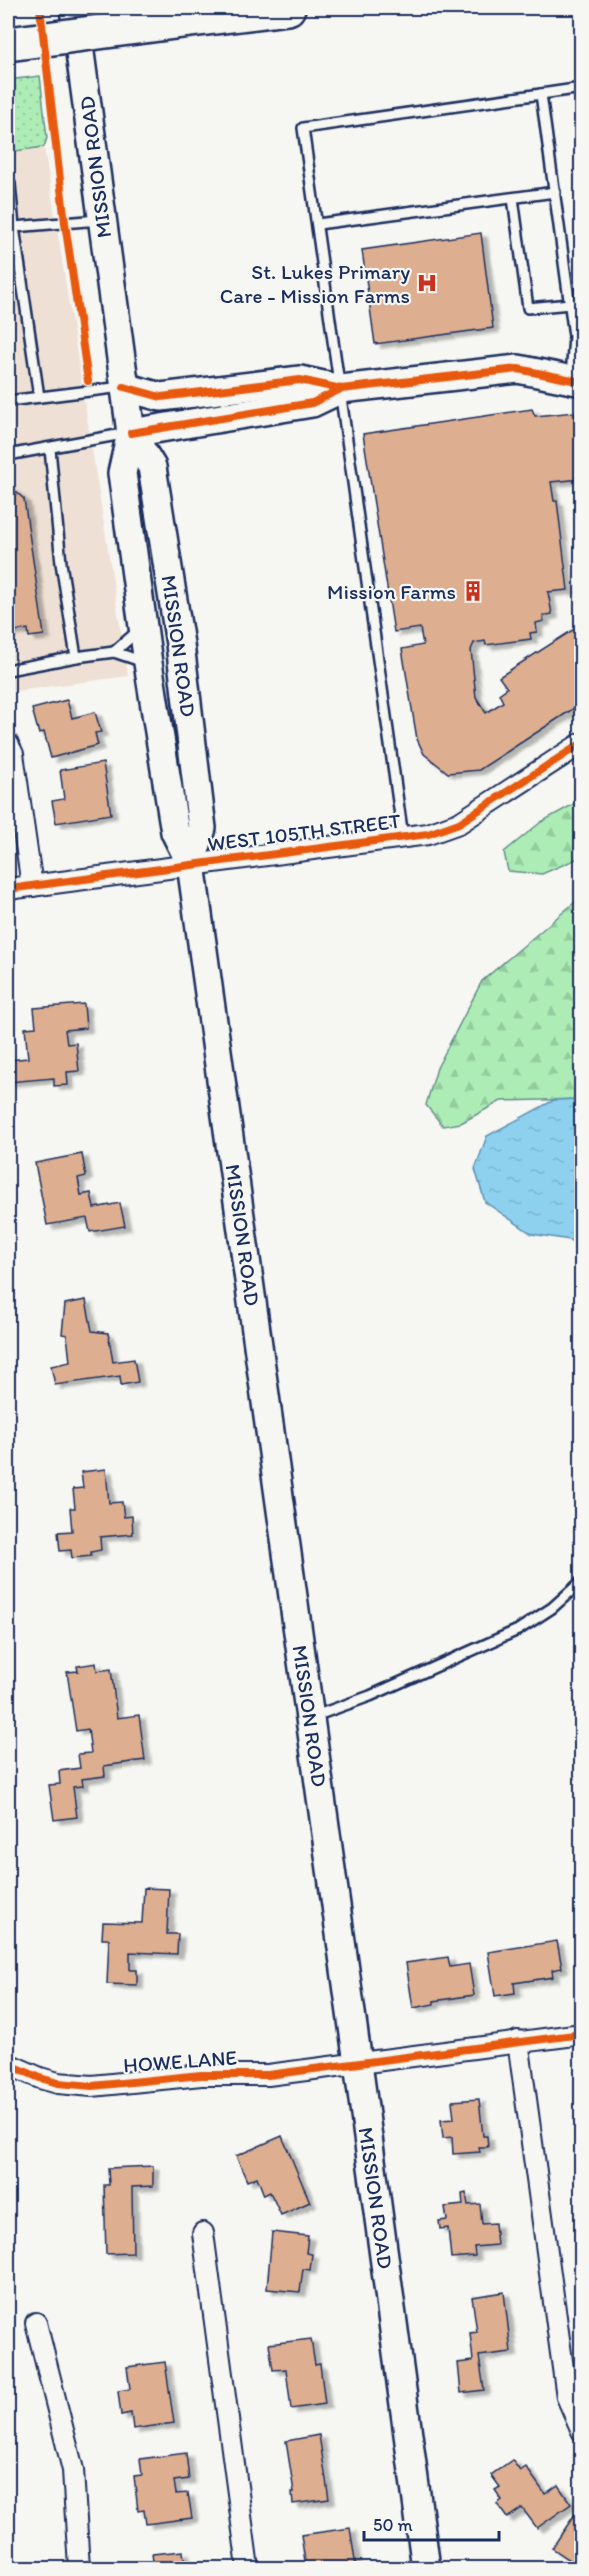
<svg xmlns="http://www.w3.org/2000/svg" width="589" height="2576" viewBox="0 0 589 2576" font-family="Itim,sans-serif">
  <style>
    .built { fill: #eee0d4 }
    .grass { fill: url(#grass-dots); stroke: #648e8a; stroke-width: 1.5 }
    .forest { fill: url(#forest-firs); stroke: #648e8a; stroke-width: 1.5 }
    .water { fill: url(#water-ripples); stroke: #5f90b4; stroke-width: 1.5 }
    .building { fill: #ddae8f; stroke: #1b2f5e; stroke-width: 1.5; filter: url(#shadow) }
    .lines { fill: none; stroke-linecap: round; stroke-linejoin: round }
    .lane-casing { stroke: #1b2f5e; stroke-width: 14 }
    .street-casing { stroke: #1b2f5e; stroke-width: 24 }
    .secondary-casing { stroke: #1b2f5e; stroke-width: 32 }
    .highway-casing { stroke: #1b2f5e; stroke-width: 38 }
    .lane { stroke: #f6f6f2; stroke-width: 9 }
    .street { stroke: #f6f6f2; stroke-width: 20 }
    .secondary { stroke: #f6f6f2; stroke-width: 27 }
    .highway { stroke: #f6f6f2; stroke-width: 33 }
    .highway-bridge-casing { stroke: #1b2f5e; stroke-width: 38; stroke-linecap: butt }
    .highway-bridge { stroke: #f6f6f2; stroke-width: 33 }
    .cycleway-casing { stroke: #f6f6f2; stroke-width: 11 }
    .cycleway { stroke: #e8590c; stroke-width: 8 }
    .labels { text-anchor: middle; dominant-baseline: central; stroke-width: 4.5; stroke-linejoin: round; paint-order: stroke }
    .street-label { font-size: 21px; fill: #1b2f5e; stroke: #f6f6f2 }
    .poi-label { font-size: 21px; fill: #1b2f5e; stroke: #f6f6f2; text-anchor: end }
  </style>
  <defs>
    <pattern id="grass-dots" width="8" height="8" patternUnits="userSpaceOnUse" patternTransform="scale(1.5)"><rect width="8" height="8" fill="#adedb5"/><path d="M2 2h.1M6 6h.1" fill="none" stroke="#94cc9e" stroke-width="1.8" stroke-linecap="round"/></pattern>
    <pattern id="forest-firs" width="22" height="20" patternUnits="userSpaceOnUse" patternTransform="scale(1.5)"><rect width="22" height="20" fill="#adedb5"/><path d="M5 1l3.5 6h-7zM16 11l3.5 6h-7z" fill="#94cc9e"/></pattern>
    <pattern id="water-ripples" width="26" height="14" patternUnits="userSpaceOnUse" patternTransform="scale(1.5)"><rect width="26" height="14" fill="#8dd1ee"/><path d="M2 4q2-2 4 0t4 0M15 11q2-2 4 0t4 0" fill="none" stroke="#79b4ce"/></pattern>
    <filter id="shadow"><feDropShadow dx="6" dy="4" stdDeviation="1.5" flood-color="#0004"/></filter>
  </defs>
  <rect width="100%" height="100%" fill="#f6f6f2"/>
  <filter id="ink" filterUnits="userSpaceOnUse"><feTurbulence type="fractalNoise" baseFrequency=".0167" numOctaves="2"/><feDisplacementMap in="SourceGraphic" scale="12" xChannelSelector="R" yChannelSelector="G"/><feConvolveMatrix kernelMatrix="1 2 1 2 8 2 1 2 1" color-interpolation-filters="sRGB"/></filter>
  <g filter="url(#ink)">
    <path class="built" d="M44,147L128,676L8,692V152Z"/>
    <path class="grass" d="M40,76L47,138L44,147L8,152V80Z"/>
    <g class="forest">
      <path d="M581,800V857L542,874L508,871L504,852L541,822Z"/>
      <path d="M581,897V1099L501,1101L461,1123L443,1126L426,1105L437,1068L482,981Z"/>
    </g>
    <path class="water" d="M581,1099H582L581,1250L570,1240L532,1234L485,1202L475,1169L487,1136L554,1100Z"/>
    <g class="building">
      <path d="M481,233L493,328L375,344L362,250Z"/>
      <path d="M532,409L535,416L575,412L577,431L582,430V479L551,482L554,501H557L568,590L548,592L552,614L543,616L544,621L536,623L537,632L530,633L531,639L486,645L485,641L474,643L471,650L476,697L486,713L503,702L499,694L507,688L499,677L582,624V703L479,770L448,773L424,754L417,739L402,649L423,645L420,628L394,632L363,434Z"/>
      <path d="M8,485L24,499L44,635L29,637L28,629L8,632Z"/>
      <path d="M67,700L72,718L95,712L101,732L95,733L98,745L51,758L44,732L39,734L32,709Z"/>
      <path d="M103,763L111,814L56,823L52,801L64,799L60,770Z"/>
      <path d="M84,1004L86,1028L65,1030L67,1044L76,1043L79,1071L67,1072L68,1085L54,1086V1078L8,1082V1060L28,1058L25,1028L36,1027L34,1008Z"/>
      <path d="M82,1154L86,1176L78,1178L81,1195L91,1193L94,1208L120,1203L125,1226L90,1232L87,1218L47,1225L35,1163Z"/>
      <path d="M86,1300L92,1331L108,1333L113,1362L134,1359L138,1382L121,1385L120,1376L55,1385L51,1366L70,1362L67,1335L62,1334L65,1304Z"/>
      <path d="M106,1469L109,1503L122,1502L124,1517L132,1516L133,1534L100,1537L101,1550L91,1552V1556L72,1558L71,1550L60,1551L58,1532L72,1531L70,1508H75L73,1489L83,1488L81,1472Z"/>
      <path d="M96,1663L97,1671L111,1669L117,1718L139,1715L145,1760L104,1766L105,1776L82,1779L83,1786L73,1787L77,1817L54,1820L49,1785L60,1784L59,1771L80,1768L78,1754L91,1753L88,1729L76,1731L67,1672L78,1671L77,1666Z"/>
      <path d="M144,1888L169,1889L167,1934H178L177,1954L130,1952V1970H137V1985L107,1984L109,1939H102L103,1922L142,1923Z"/>
      <path d="M557,1941L562,1968L552,1970L553,1977L514,1983L515,1993L495,1996L488,1952Z"/>
      <path d="M448,1957L450,1967L469,1964L474,1995L434,2001V2004L413,2008L406,1963Z"/>
      <path d="M479,2099L483,2136H487L488,2147H479L480,2152L453,2154L452,2137L443,2138L441,2120L454,2119L452,2101Z"/>
      <path d="M282,2136L310,2202L281,2215L270,2192L264,2195L257,2177L247,2181L236,2156Z"/>
      <path d="M153,2166V2186L132,2187L133,2253L106,2254L104,2185H109L108,2168Z"/>
      <path d="M466,2193L468,2205L480,2204L482,2224L495,2223L497,2245L474,2247L475,2256L451,2258L448,2228L440,2229L439,2221L447,2220L445,2207L463,2205L462,2194Z"/>
      <path d="M272,2232L308,2236L306,2253L312,2254L310,2270L303,2269L300,2292L267,2289Z"/>
      <path d="M504,2292L511,2352L479,2356L484,2390L461,2393L458,2363L473,2361L470,2333L477,2332L472,2297Z"/>
      <path d="M311,2339L315,2365L320,2364L325,2404L291,2409L286,2369L273,2370L269,2344Z"/>
      <path d="M165,2362L174,2423L133,2429L131,2413L121,2415L118,2391L130,2389L127,2367Z"/>
      <path d="M319,2435L329,2499L293,2504L292,2492H294L286,2441Z"/>
      <path d="M186,2453L189,2479L174,2481L176,2494L188,2493L192,2518L146,2524L144,2510L138,2511L134,2476L142,2475L140,2459Z"/>
      <path d="M512,2460L520,2471L526,2467L545,2494L558,2485L571,2504L537,2528L522,2508L507,2518L497,2504L502,2500L495,2490L500,2487L491,2475Z"/>
      <path d="M575,2514L582,2518V2568L552,2548Z"/>
      <path d="M350,2528L356,2567L306,2568L301,2535Z"/>
      <path d="M183,2551L185,2568H154L152,2554Z"/>
    </g>
    <g class="lines">
      <g class="lane-casing">
        <g id="lane">
          <path d="M541,94L582,88"/>
          <path d="M8,185L10,184L14,227L8,228"/>
          <path d="M513,198L528,308L570,304"/>
          <path d="M318,224L555,192"/>
          <path d="M39,397L14,227L99,220"/>
          <path d="M8,401L122,387"/>
          <path d="M8,455L128,433"/>
          <path d="M114,652L139,630"/>
          <path d="M76,657L114,652L144,662"/>
          <path d="M8,670L76,657L61,563L50,449"/>
          <path d="M403,837L303,128L541,94L574,336L571,377"/>
          <path d="M312,1717L370,1696L518,1630L552,1608L582,1581"/>
        </g>
      </g>
      <g class="street-casing">
        <g id="street">
          <path d="M8,744L13,754L32,886"/>
          <path d="M8,889L428,834L459,823L582,743"/>
          <path d="M518,2041L567,2397L582,2431"/>
          <path d="M8,2064L40,2078L58,2083L92,2086L201,2075H268L582,2034"/>
          <path d="M203,2233L248,2568"/>
          <path d="M36,2323L73,2470L79,2568"/>
        </g>
      </g>
      <g class="secondary-casing">
        <g id="secondary">
          <path d="M74,8L131,433L122,473L148,663L175,832L191,864L358,2063L426,2568"/>
          <path d="M124,387L161,397L300,380L341,389L518,369L582,382"/>
          <path d="M131,433L152,467L180,644L202,828L191,864"/>
          <path d="M131,433L312,403L341,389"/>
        </g>
      </g>
      <g class="highway-casing">
        <path id="highway" d="M175,22L288,8"/>
      </g>
      <use href="#lane" class="lane"/>
      <use href="#street" class="street"/>
      <use href="#secondary" class="secondary"/>
      <use href="#highway" class="highway"/>
      <g class="highway-bridge-casing">
        <path id="highway-bridge" d="M8,44L175,22"/>
      </g>
      <use href="#highway-bridge" class="highway-bridge"/>
      <g class="cycleway-casing">
        <g id="cycleway">
          <path d="M40,8L65,223L88,381"/>
          <path d="M124,387L161,397L300,380L341,389L518,369L582,382"/>
          <path d="M131,433L312,403L341,389"/>
          <path d="M8,889L428,834L459,823L582,743"/>
          <path d="M8,2064L40,2078L58,2083L92,2086L201,2075H268L582,2034"/>
        </g>
      </g>
      <use href="#cycleway" class="cycleway"/>
    </g>
  </g>
  <defs>
    <g id="hospital-bare" transform="scale(1.62)"><path d="M-5-5h3v3.5h4V-5h3V5h-3V1.5h-4V5h-3Z" fill="#c8321e" stroke="#f6f6f2" stroke-width="2.5" paint-order="stroke"/></g>
    <g id="building-bare" transform="scale(1.62)"><path d="M-4-6H4V6H1V3H-1V6H-4ZM-2.5-4.3h1.7v1.8h-1.7ZM.8-4.3h1.7v1.8H.8ZM-2.5-1h1.7V.8h-1.7ZM.8-1h1.7V.8H.8Z" fill="#c8321e" stroke="#f6f6f2" stroke-width="2.5" paint-order="stroke"/></g>
  </defs>
  <g fill-rule="evenodd">
    <use href="#hospital-bare" x="427" y="283"/>
    <use href="#building-bare" x="473" y="591"/>
  </g>
  <g class="labels">
    <g class="street-label">
      <text transform="translate(95 167) rotate(-97)">MISSION ROAD</text>
      <text transform="translate(179 646) rotate(82)">MISSION ROAD</text>
      <text transform="translate(304 832) rotate(-7)">WEST 105TH STREET</text>
      <text transform="translate(243 1235) rotate(82)">MISSION ROAD</text>
      <text transform="translate(310 1716) rotate(82)">MISSION ROAD</text>
      <text transform="translate(180 2061) rotate(-4)">HOWE LANE</text>
      <text transform="translate(376 2198) rotate(82)">MISSION ROAD</text>
    </g>
    <g class="poi-label">
      <text x="410" y="271">St. Lukes Primary<tspan x="410" dy="24">Care - Mission Farms</tspan></text>
      <text x="456" y="591">Mission Farms</text>
    </g>
  </g>
  <rect width="589" height="2576" fill="none" stroke="#f6f6f2" stroke-width="30"/>
  <rect x="15" y="15" width="559" height="2546" fill="none" stroke="#1b2f5e" stroke-width="2" filter="url(#ink)"/>
  <path d="M364 2531v9h135v-9" fill="none" stroke="#1b2f5e" stroke-width="3"/>
  <text x="373" y="2531" font-size="18" fill="#1b2f5e" stroke="#f6f6f2" stroke-width="4.5" paint-order="stroke">50 m</text>
</svg>
